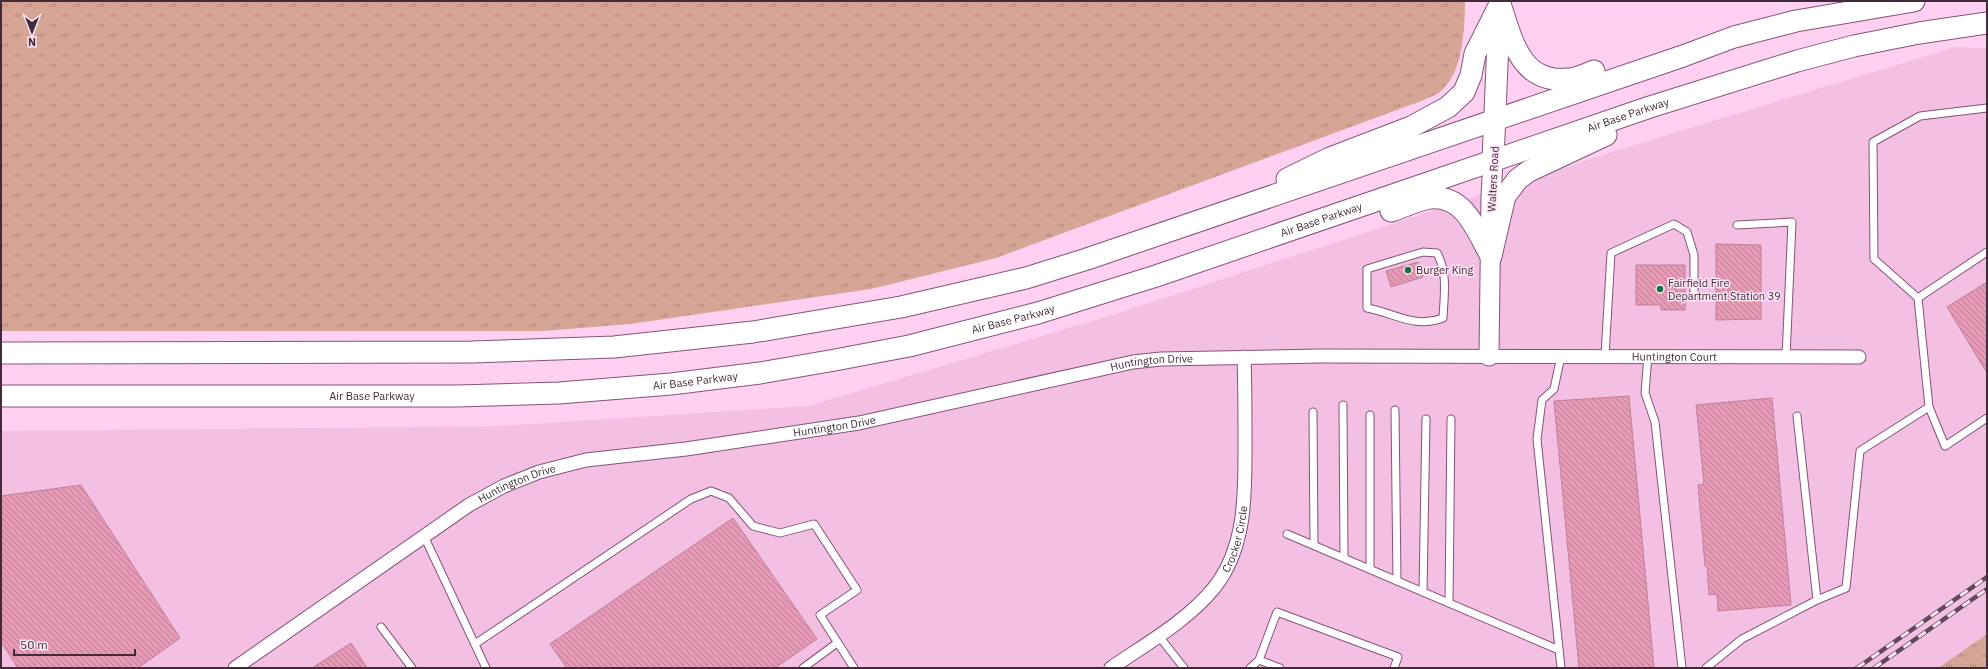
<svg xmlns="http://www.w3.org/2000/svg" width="1988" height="669" viewBox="0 0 1988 669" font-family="'IBM Plex Sans',sans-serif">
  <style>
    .built { fill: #f3c0e4 }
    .grass { fill: url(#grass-tufts) }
    .building { fill: url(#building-back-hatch); stroke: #c08096 }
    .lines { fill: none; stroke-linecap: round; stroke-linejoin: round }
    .lane-casing { stroke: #855378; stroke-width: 9 }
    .street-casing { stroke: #855378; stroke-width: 15 }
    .secondary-casing { stroke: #855378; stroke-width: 21 }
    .primary-casing { stroke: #855378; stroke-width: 23 }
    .lane { stroke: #fff; stroke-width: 7 }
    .street { stroke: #fff; stroke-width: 13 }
    .secondary { stroke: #fff; stroke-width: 19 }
    .primary { stroke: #fff; stroke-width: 21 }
    .rail-casing { stroke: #63485b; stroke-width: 4.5 }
    .rail { stroke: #fee6f6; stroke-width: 3; stroke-dasharray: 9; stroke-linecap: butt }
    .poi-dot { fill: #137045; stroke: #fee6f6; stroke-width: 1.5 }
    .labels { text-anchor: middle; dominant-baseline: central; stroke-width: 3; stroke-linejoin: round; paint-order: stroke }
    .street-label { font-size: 11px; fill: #412b3b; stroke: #fee6f6 }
    .poi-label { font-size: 11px; fill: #412b3b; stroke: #fee6f6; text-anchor: start }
  </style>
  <defs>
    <pattern id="grass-tufts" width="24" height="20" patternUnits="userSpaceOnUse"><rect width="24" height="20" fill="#d7a596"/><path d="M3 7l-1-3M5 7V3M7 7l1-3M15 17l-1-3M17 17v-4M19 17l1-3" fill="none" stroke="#b0877c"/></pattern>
    <pattern id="building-back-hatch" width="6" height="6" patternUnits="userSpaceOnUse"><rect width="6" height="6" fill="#e899b5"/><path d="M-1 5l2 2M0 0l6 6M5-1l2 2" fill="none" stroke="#be7d94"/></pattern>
  </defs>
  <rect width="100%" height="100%" fill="#ffd0f1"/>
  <path class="built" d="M1955,47L1987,48V634L1938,668H1V431L499,426L808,406L1112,315L1631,146Z"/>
  <g class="grass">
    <path d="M1,1H1465C1465,26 1463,71 1443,89C1439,94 1430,97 1424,100L996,258L871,289L630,324L544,331H1Z"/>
    <path d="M1987,634V668H1938Z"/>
  </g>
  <g class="building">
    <path d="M1716,244L1761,245V319L1716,320Z"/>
    <path d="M1418,262L1423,277L1391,287L1386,271Z"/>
    <path d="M1636,265H1685V310H1661V305H1636Z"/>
    <path d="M1987,282V373L1947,307Z"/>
    <path d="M1629,396L1654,668H1579L1554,401Z"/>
    <path d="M1772,398L1791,605L1718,611L1717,594L1709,595L1707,566H1705L1698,485L1704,484L1696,405Z"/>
    <path d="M81,485L180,638L138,668H18L1,642V496Z"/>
    <path d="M733,518L817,639L775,668H567L550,644Z"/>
    <path d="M351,643L367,668H312Z"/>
  </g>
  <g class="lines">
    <g class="lane-casing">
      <g id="lane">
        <path d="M1737,225L1792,222L1786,357"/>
        <path d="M1423,252L1437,253C1448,273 1444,296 1443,318C1414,329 1395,313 1367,308V269Z"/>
        <path d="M1987,252L1918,298L1929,407L1945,446L1987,418"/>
        <path d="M1918,298L1874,259L1873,142L1920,116L1987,108"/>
        <path d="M1561,356L1554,389L1542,400L1537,439L1561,668"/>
        <path d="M1605,356L1611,253L1674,224L1687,232L1694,255V295"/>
        <path d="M1648,356L1645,393L1655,422L1682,668"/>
        <path d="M1343,405L1344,558"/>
        <path d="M1395,410L1397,581"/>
        <path d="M1313,412L1314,545"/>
        <path d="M1287,534L1559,650"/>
        <path d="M424,536L486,668"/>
        <path d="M1370,569V415"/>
        <path d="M1423,592L1426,419"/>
        <path d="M1817,600L1846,588L1860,451L1929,407"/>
        <path d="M1449,603L1451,419"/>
        <path d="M381,627L412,668"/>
        <path d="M1158,635L1184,668"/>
        <path d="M475,644L691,499L711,491L729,498L753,526L780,533L814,524L857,590L820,615L854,668"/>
        <path d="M1259,660L1280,668"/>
        <path d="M803,668L837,643"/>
        <path d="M1250,668L1259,660L1277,612L1398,657L1394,668"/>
        <path d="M1706,668L1742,639L1817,600L1797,416"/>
      </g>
    </g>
    <g class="street-casing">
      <g id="street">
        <path id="s1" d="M235,668L469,505L504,486L539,472L586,460L686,449L859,423L1133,362L1161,359L1320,356L1859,357"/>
        <path id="s2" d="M1111,668C1146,644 1187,621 1214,588C1247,547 1245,491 1245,442C1245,413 1245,385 1244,357"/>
      </g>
    </g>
    <g class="secondary-casing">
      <path id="secondary" d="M1489,356L1491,196L1493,161"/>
    </g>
    <g class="primary-casing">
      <g id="primary">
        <path d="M1500,4C1512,39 1520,84 1568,79C1577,79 1586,74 1594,71"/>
        <path d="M1493,161L1499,17"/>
        <path d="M1287,179L1330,158L1411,127L1448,107L1464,92L1471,75L1475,54L1500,4"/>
        <path d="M1391,211C1404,207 1417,200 1430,198C1465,194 1477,232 1491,256"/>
        <path d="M1491,256L1505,196L1518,179L1529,171L1606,135"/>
        <path d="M1,353L472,352L614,347L753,332L901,307L1026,278L1087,259L1683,56L1734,37L1796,21L1914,1"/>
        <path id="s3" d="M1,396H457L559,393L671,384L760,373L835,360L909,346L1038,313L1156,276L1650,107L1797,61L1854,46L1919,33L1987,23"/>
      </g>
    </g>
    <use href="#lane" class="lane"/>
    <use href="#street" class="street"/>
    <use href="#secondary" class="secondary"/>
    <use href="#primary" class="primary"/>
    <g class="rail-casing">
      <g id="rail">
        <path d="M1857,668L1987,577"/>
        <path d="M1874,668L1987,589"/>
      </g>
    </g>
    <use href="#rail" class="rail"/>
  </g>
  <g class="poi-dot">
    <circle cx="1408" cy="270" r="4"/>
    <circle cx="1660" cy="289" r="4"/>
  </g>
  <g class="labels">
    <g class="street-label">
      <text stroke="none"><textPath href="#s3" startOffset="1667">Air Base Parkway</textPath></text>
      <text transform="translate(1493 179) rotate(-87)">Walters Road</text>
      <text stroke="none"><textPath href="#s3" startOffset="1343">Air Base Parkway</textPath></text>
      <text stroke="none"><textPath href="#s3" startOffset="1019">Air Base Parkway</textPath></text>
      <text stroke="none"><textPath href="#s1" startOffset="1509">Huntington Court</textPath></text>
      <text stroke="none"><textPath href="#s1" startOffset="986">Huntington Drive</textPath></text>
      <text stroke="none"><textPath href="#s3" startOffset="695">Air Base Parkway</textPath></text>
      <text stroke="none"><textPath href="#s3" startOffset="371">Air Base Parkway</textPath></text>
      <text stroke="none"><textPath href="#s1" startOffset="662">Huntington Drive</textPath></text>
      <text stroke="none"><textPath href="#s1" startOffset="338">Huntington Drive</textPath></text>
      <text stroke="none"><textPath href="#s2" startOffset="185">Crocker Circle</textPath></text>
    </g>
    <g class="poi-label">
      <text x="1416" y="270">Burger King</text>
      <text x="1668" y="283">Fairfield Fire<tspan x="1668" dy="13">Department Station 39</tspan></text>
    </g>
  </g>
  <rect width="1988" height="669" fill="none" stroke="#412b3b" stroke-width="4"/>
  <g transform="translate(32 32) rotate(180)" stroke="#fee6f6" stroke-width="3" paint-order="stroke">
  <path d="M0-3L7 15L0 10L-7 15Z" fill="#412b3b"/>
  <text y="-6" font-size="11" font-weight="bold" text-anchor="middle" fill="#412b3b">N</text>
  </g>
  <path d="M14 649v6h121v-6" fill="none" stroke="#412b3b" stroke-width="2"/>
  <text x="20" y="649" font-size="12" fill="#412b3b" stroke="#fee6f6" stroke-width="3" paint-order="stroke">50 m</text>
</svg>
